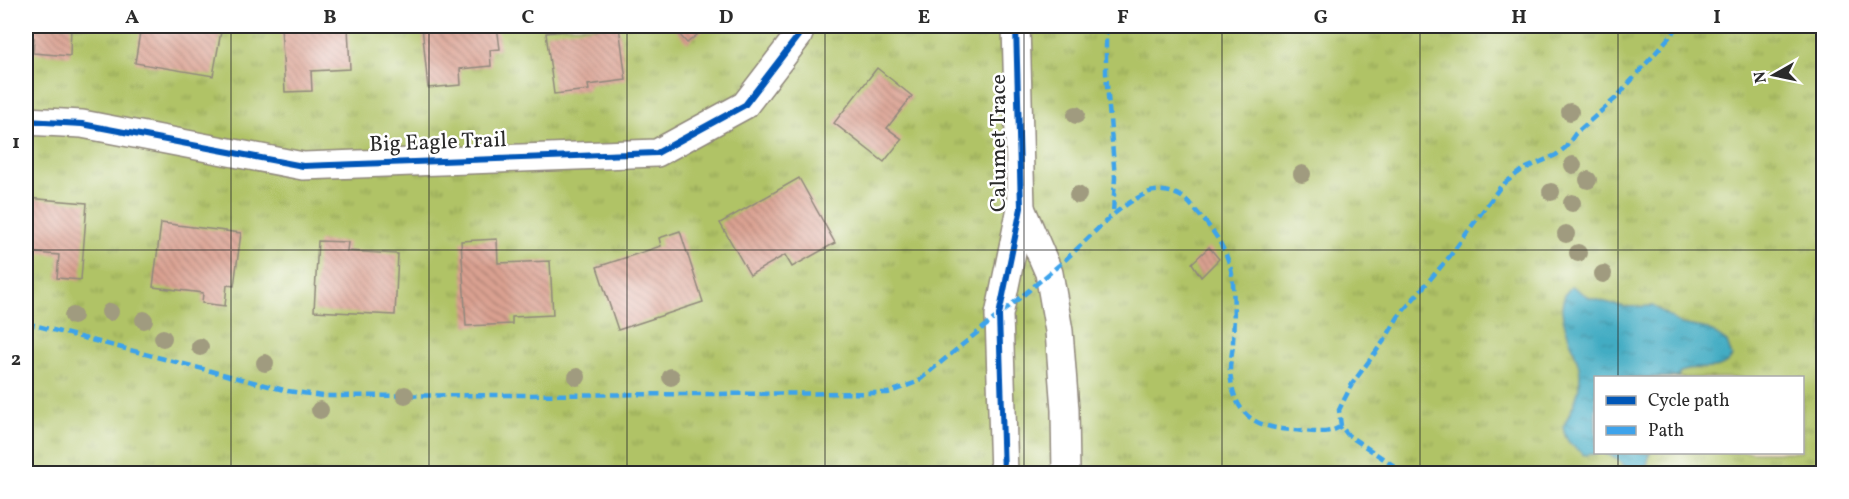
<svg xmlns="http://www.w3.org/2000/svg" width="1849" height="499" viewBox="0 0 1849 499" font-family="Vollkorn,serif">
  <style>
    .grass { fill: url(#grass-tufts); stroke: #6e7748; stroke-width: 1.5; fill-rule: evenodd }
    .water { fill: url(#water-ripples); stroke: #376c77; stroke-width: 1.5 }
    .building { fill: url(#building-back-hatch) }
    .lines { fill: none; stroke-linecap: round; stroke-linejoin: round }
    .minor-casing { stroke: #90887c; stroke-width: 30 }
    .minor { stroke: #fff; stroke-width: 27 }
    .quiet { stroke: #3ea3eb; stroke-width: 4.5; stroke-dasharray: 9 4.5; stroke-linecap: butt }
    .cycleway-casing { stroke: #fff; stroke-width: 10 }
    .cycleway { stroke: #0057b8; stroke-width: 6 }
    .tree { fill: #a09b7f }
    .grid { fill: none; stroke: #2b2b2b; stroke-width: 1.5; stroke-opacity: 0.55 }
    .labels { text-anchor: middle; dominant-baseline: central; stroke-width: 5; stroke-linejoin: round; paint-order: stroke }
    .street-label { font-size: 22px; fill: #2b2b2b; stroke: #fff }
    .neatline { fill: none; stroke: #2b2b2b; stroke-width: 2 }
    .grid-label { font-size: 20px; text-anchor: middle; font-weight: bold; fill: #2b2b2b }
  </style>
  <defs>
    <pattern id="grass-tufts" width="24" height="20" patternUnits="userSpaceOnUse" patternTransform="scale(1.5)"><rect width="24" height="20" fill="#b0c366"/><path d="M3 7l-1-3M5 7V3M7 7l1-3M15 17l-1-3M17 17v-4M19 17l1-3" fill="none" stroke="#8f9f54"/></pattern>
    <pattern id="water-ripples" width="26" height="14" patternUnits="userSpaceOnUse" patternTransform="scale(1.5)"><rect width="26" height="14" fill="#43acc3"/><path d="M2 4q2-2 4 0t4 0M15 11q2-2 4 0t4 0" fill="none" stroke="#388c9f"/></pattern>
    <pattern id="building-back-hatch" width="6" height="6" patternUnits="userSpaceOnUse" patternTransform="scale(1.5)"><rect width="6" height="6" fill="#daa191"/><path d="M-1 5l2 2M0 0l6 6M5-1l2 2" fill="none" stroke="#b18377"/></pattern>
  </defs>
  <rect width="100%" height="100%" fill="#fff"/>
  <filter id="ink" filterUnits="userSpaceOnUse"><feTurbulence type="fractalNoise" baseFrequency=".0167" numOctaves="2"/><feDisplacementMap in="SourceGraphic" scale="12" xChannelSelector="R" yChannelSelector="G"/><feConvolveMatrix kernelMatrix="1 2 1 2 8 2 1 2 1" color-interpolation-filters="sRGB"/></filter>
  <filter id="wash" filterUnits="userSpaceOnUse"><feTurbulence type="fractalNoise" baseFrequency=".008" numOctaves="4" result="noise"/><feDisplacementMap in="SourceGraphic" scale="24" xChannelSelector="R" yChannelSelector="G"/><feGaussianBlur stdDeviation="1.35" result="paint"/><feColorMatrix in="noise" values="0 0 0 0 0 0 0 0 0 0 0 0 0 0 0 0 0 1.4 0 .05"/><feComposite in="paint" operator="in"/></filter>
  <g filter="url(#wash)">
    <rect width="100%" height="100%" fill="#f6e4cc"/>
    <path class="grass" d="M26,26H1823V473H26ZM1596,378H1802V452H1596Z"/>
    <g class="water">
      <path d="M1572,286L1590,298L1625,307L1653,306L1681,324L1708,329L1727,342L1732,357C1722,371 1710,368 1695,368C1690,369 1685,371 1680,372L1678,377L1596,378V452L1600,453L1584,455C1572,445 1566,444 1563,427C1572,409 1580,395 1580,374C1579,347 1546,309 1572,286Z"/>
      <path d="M1604,453H1650L1645,473H1632L1616,458Z"/>
    </g>
    <g id="blocks">
      <g class="building">
        <path d="M26,26H71L70,56L33,53L34,38H26Z"/>
        <path d="M141,26H222L213,76L135,63Z"/>
        <path d="M281,26H325V29L348,27L350,69L311,71L312,91L285,92Z"/>
        <path d="M422,26H497L500,49L490,50L491,66L460,69L461,85L428,88Z"/>
        <path d="M607,26H619L626,80L588,85L589,90L554,94L546,33Z"/>
        <path d="M672,26H708L687,43Z"/>
        <path d="M877,68L912,96L887,128L902,139L884,162L834,123Z"/>
        <path d="M799,178L835,243L792,267L785,255L750,275L720,223Z"/>
        <path d="M26,198L87,203L81,280L57,278L59,255L26,252Z"/>
        <path d="M161,223L241,233L234,286L227,285L225,306L202,303L203,293L153,287Z"/>
        <path d="M680,231L703,302L618,330L597,267L661,246L659,238Z"/>
        <path d="M497,239L498,263L550,261L553,315L512,317V324L466,326L461,241Z"/>
        <path d="M318,241L348,242L347,251L398,254L395,315L314,311Z"/>
        <path d="M1209,247L1219,259L1201,277L1192,263Z"/>
      </g>
    </g>
  </g>
  <g filter="url(#ink)">
    <use href="#blocks" fill-opacity="0" stroke="#90887c" stroke-width="1.5"/>
    <g class="lines">
      <g class="minor-casing">
        <g id="minor">
          <path d="M26,121L82,124L303,166L657,153L745,105L798,36L802,26"/>
          <path d="M1021,208L1049,273L1059,331L1065,410L1066,474"/>
          <path d="M1004,474L999,315L1021,208L1016,26"/>
        </g>
      </g>
      <use href="#minor" class="minor"/>
      <g class="quiet">
        <path d="M1106,26V73L1115,177L1113,213"/>
        <path d="M26,323L253,382L288,391L323,396L888,393L917,382C966,341 1016,302 1065,260C1091,237 1113,209 1145,194C1153,189 1167,190 1176,194C1186,197 1195,210 1202,218C1217,234 1232,260 1233,283C1234,302 1234,323 1233,342C1233,351 1230,360 1230,369C1232,412 1252,428 1293,430C1309,431 1328,436 1341,426"/>
        <path d="M1406,474L1348,435L1341,426L1339,410L1352,384L1386,338L1398,317L1450,256L1501,186L1522,170L1556,155L1566,147L1575,134L1616,98L1679,26"/>
      </g>
      <g class="cycleway-casing">
        <g id="cycleway">
          <path d="M26,121L82,124L303,166L657,153L745,105L798,36L802,26"/>
          <path d="M1004,474L999,315L1021,208L1016,26"/>
        </g>
      </g>
      <use href="#cycleway" class="cycleway"/>
    </g>
    <g class="tree">
      <circle cx="1570" cy="112" r="9"/>
      <circle cx="1076" cy="115" r="9"/>
      <circle cx="1573" cy="165" r="9"/>
      <circle cx="1302" cy="174" r="9"/>
      <circle cx="1588" cy="180" r="9"/>
      <circle cx="1551" cy="192" r="9"/>
      <circle cx="1078" cy="195" r="9"/>
      <circle cx="1572" cy="203" r="9"/>
      <circle cx="1566" cy="234" r="9"/>
      <circle cx="1578" cy="253" r="9"/>
      <circle cx="1603" cy="274" r="9"/>
      <circle cx="110" cy="312" r="9"/>
      <circle cx="73" cy="316" r="9"/>
      <circle cx="144" cy="320" r="9"/>
      <circle cx="163" cy="338" r="9"/>
      <circle cx="200" cy="347" r="9"/>
      <circle cx="265" cy="363" r="9"/>
      <circle cx="577" cy="377" r="9"/>
      <circle cx="671" cy="377" r="9"/>
      <circle cx="405" cy="395" r="9"/>
      <circle cx="320" cy="410" r="9"/>
    </g>
  </g>
  <path class="grid" d="M231,26V474M429,26V474M627,26V474M825,26V474M1024,26V474M1222,26V474M1420,26V474M1618,26V378M26,250H1824M1618,452V474"/>
  <g class="labels">
    <g class="street-label">
      <text transform="translate(438 143) rotate(-2)">Big Eagle Trail</text>
      <text transform="translate(999 143) rotate(-90)">Calumet Trace</text>
    </g>
  </g>
  <rect width="1849" height="499" fill="none" stroke="#fff" stroke-width="66"/>
  <rect x="1594" y="376" width="210" height="78" fill="#ffffff" stroke="#aaaaaa" stroke-width="1.5"/>
  <rect x="1606" y="396" width="30" height="9" fill="#0057b8" stroke="#aaaaaa" stroke-width="1.5"/>
  <text x="1648" y="406" font-size="18" fill="#2b2b2b">Cycle path</text>
  <rect x="1606" y="426" width="30" height="9" fill="#3ea3eb" stroke="#aaaaaa" stroke-width="1.5"/>
  <text x="1648" y="436" font-size="18" fill="#2b2b2b">Path</text>
  <g transform="translate(1774 75) rotate(261)" stroke="#ffffff" stroke-width="4.5" paint-order="stroke">
  <path d="M0-4.5L10 22L0 15L-10 22Z" fill="#2b2b2b"/>
  <text y="-9" font-size="16" font-weight="bold" text-anchor="middle" fill="#2b2b2b">N</text>
  </g>
  <rect x="33" y="33" width="1783" height="433" class="neatline"/>
  <g class="grid-label">
    <text x="132" y="23">A</text>
    <text x="330" y="23">B</text>
    <text x="528" y="23">C</text>
    <text x="726" y="23">D</text>
    <text x="924" y="23">E</text>
    <text x="1123" y="23">F</text>
    <text x="1321" y="23">G</text>
    <text x="1519" y="23">H</text>
    <text x="1717" y="23">I</text>
    <text x="16" y="148">1</text>
    <text x="16" y="365">2</text>
  </g>
</svg>
